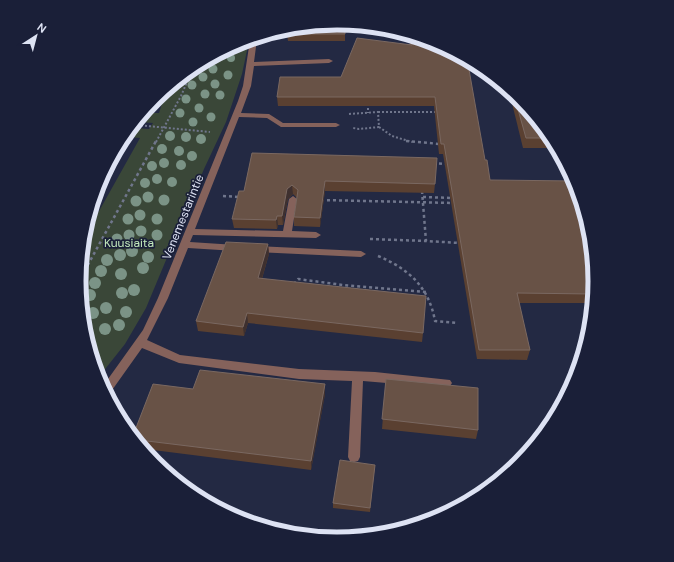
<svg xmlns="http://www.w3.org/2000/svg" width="674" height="562" viewBox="0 0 674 562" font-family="'DM Sans',sans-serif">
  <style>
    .green { fill: #3a4738 }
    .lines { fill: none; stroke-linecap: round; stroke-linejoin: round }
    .path-far1 { stroke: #70768c; stroke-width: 2; stroke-dasharray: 2 2; stroke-linecap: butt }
    .path { stroke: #70768c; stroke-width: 2.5; stroke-dasharray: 3 3; stroke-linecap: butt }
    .minor { fill: #85625b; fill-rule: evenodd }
    .tree { fill: #7b9386 }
    .wall { fill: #5a4031 }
    .shaded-wall { fill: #3e302f }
    .building { fill: #685246; stroke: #7a6861 }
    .labels { text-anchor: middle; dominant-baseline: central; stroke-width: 3.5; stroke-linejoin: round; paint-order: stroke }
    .street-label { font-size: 12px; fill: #dde2f3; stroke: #1a1f38 }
    .park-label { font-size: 12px; fill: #c3eabc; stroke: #1a1f38 }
    .rim { fill: none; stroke: #dde2f3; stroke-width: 5 }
  </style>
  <rect width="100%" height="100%" fill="#232943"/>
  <path class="green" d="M249,41L242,74L226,122L204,169L146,308L125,344L98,378L79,281L89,229L140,138L129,137L135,128L149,129L153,123L139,122L145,113H159L166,91L238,43Z"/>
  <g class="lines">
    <g class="path-far1">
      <path d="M368,104V113"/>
      <path d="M378,112H438"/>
      <path d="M349,114L378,112L379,127L359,129L353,128"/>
      <path d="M137,125L210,132"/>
      <path d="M379,127L392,136L412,142"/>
      <path d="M156,142L181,96L190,75"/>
    </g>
    <g class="path">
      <path d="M406,141L440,144"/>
      <path d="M433,163L446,164"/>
      <path d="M422,191L426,241L460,243"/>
      <path d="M223,196L240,197"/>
      <path d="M423,197L453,198"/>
      <path d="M321,200L454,203"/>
      <path d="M370,239L426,241"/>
      <path d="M378,256C409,269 429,287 435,321L457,323"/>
      <path d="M79,281L156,141"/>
      <path d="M294,284L298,279L343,285L427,292"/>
    </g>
    <g class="minor">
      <path d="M257,39L254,62L329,59L333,61L329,63L254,66L251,86L241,113L269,114L283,123H336L340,125L336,127H281L267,118L239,117L195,229L283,231L289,199L293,196L297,199L292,231L316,232L321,235L316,238L193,235L190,242L236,245L241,248L236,251L188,248L168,298L147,340L180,355L299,369L375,372L450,380L452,383L450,386L446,388L363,381L360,457L358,461L354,462L350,461L348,457L352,381L299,379L179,363L142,348L110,393L108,394L103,386L143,330L158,298L238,101L243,86L250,40Z"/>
      <path d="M256,246L361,251L366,254L361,257L256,252L251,249Z"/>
    </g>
  </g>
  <g class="tree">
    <circle cx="231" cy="58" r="4"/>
    <circle cx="213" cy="69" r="4.5"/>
    <circle cx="228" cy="75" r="4.5"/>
    <circle cx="203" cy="77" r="4.5"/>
    <circle cx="215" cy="84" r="4.5"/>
    <circle cx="192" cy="85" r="4.5"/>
    <circle cx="205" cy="94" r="4.5"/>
    <circle cx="220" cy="95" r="4.5"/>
    <circle cx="186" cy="99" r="4.5"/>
    <circle cx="199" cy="108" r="4.5"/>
    <circle cx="180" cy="113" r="4.5"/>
    <circle cx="211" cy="117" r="4.5"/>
    <circle cx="193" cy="122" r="4.5"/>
    <circle cx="170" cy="136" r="5"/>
    <circle cx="186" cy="137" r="5"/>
    <circle cx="201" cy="139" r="5"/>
    <circle cx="162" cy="149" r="5"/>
    <circle cx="179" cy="151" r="5"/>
    <circle cx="192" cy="156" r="5"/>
    <circle cx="164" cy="163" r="5"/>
    <circle cx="181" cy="165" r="5"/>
    <circle cx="152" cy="166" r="5"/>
    <circle cx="157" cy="179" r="5"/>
    <circle cx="172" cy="182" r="5"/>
    <circle cx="145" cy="183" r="5"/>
    <circle cx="148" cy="197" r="5.5"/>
    <circle cx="164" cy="200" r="5.5"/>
    <circle cx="136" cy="201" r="5.5"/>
    <circle cx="140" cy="215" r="5.5"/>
    <circle cx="128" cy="219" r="5.5"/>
    <circle cx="157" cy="219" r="5.5"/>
    <circle cx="141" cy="231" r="5.5"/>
    <circle cx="129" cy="235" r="5.5"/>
    <circle cx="157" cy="235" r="5.5"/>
    <circle cx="117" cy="239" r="5.5"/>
    <circle cx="132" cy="251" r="6"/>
    <circle cx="120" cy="255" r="6"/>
    <circle cx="148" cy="257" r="6"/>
    <circle cx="107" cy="260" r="6"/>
    <circle cx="143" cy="268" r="6"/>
    <circle cx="101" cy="271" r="6"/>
    <circle cx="121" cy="274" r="6"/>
    <circle cx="95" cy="283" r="6"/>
    <circle cx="134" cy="290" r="6"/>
    <circle cx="122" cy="293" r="6"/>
    <circle cx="90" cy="295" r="6"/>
    <circle cx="106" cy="308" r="6"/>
    <circle cx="126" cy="312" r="6"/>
    <circle cx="93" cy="313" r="6"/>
    <circle cx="119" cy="325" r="6"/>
    <circle cx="105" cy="329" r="6"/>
  </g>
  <g class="wall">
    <path d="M345,25V41H288L287,34Z"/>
    <path d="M410,37L436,43L485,160L490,180L595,281L591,303H519L530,350L527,360L477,359L443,154H439L434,106H278L277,97L341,77L410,44Z"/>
    <path d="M509,91L520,99L552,148H523Z"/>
    <path d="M252,153L435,184L434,193L325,191L320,227L294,226V217L297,198L293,194L288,199L283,225H278L277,229L234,228L232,219L244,191Z"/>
    <path d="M268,244L269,254L262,279L423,333L422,342L248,323L244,336L198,331L196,321Z"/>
    <path d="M386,379L478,430L476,439L382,429Z"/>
    <path d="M325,384V394L311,470L145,449L134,433L193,389Z"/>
    <path d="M375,465L370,512L333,508V503Z"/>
  </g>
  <g class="shaded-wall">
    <path d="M325,181V191L320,227V218Z"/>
    <path d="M292,185L293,194L288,199L283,225L282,216L287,189Z"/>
    <path d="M277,216L278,225L277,229L276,220Z"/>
    <path d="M268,244L269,254L259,288L258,278Z"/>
    <path d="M247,313L248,323L244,336L243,327Z"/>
    <path d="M325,384V394L311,470V461Z"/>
  </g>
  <g class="building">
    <path d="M337,23L345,25V34H287V33Z"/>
    <path d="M357,38L412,45L411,38L436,43L468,64L485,160H487L490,180L575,181V182L595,281L592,294L517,293L530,350H479L444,144H441L435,97H277L280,77H341Z"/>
    <path d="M514,95L520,99L546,138H526Z"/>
    <path d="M252,153L437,158L435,184L325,181L320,218L294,217L298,190L292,185L287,189L282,216H277L276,220L232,219L239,191H244Z"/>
    <path d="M226,242L268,244L258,278L426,296L423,333L247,313L243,327L196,321Z"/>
    <path d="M200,370L325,384L311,461L139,440L134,433L153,384L193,389Z"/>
    <path d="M386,379L478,388V430L382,419Z"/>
    <path d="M340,460L375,465L370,508L333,503Z"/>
  </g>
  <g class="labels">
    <g class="street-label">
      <text transform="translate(183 217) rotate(-68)">Venemestarintie</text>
    </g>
    <g class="park-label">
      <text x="129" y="243">Kuusiaita</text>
    </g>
  </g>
  <path d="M0 0H674V562H0ZM86 281a251 251 0 1 1 502 0a251 251 0 1 1-502 0Z" fill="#1a1f38" fill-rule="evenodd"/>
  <path class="rim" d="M86 281a251 251 0 1 1 502 0a251 251 0 1 1-502 0Z"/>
  <g transform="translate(36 36) rotate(36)" stroke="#1a1f38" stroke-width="3" paint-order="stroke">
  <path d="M0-3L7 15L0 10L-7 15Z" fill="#dde2f3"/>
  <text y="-6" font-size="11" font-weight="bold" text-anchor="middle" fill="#dde2f3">N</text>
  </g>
</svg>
